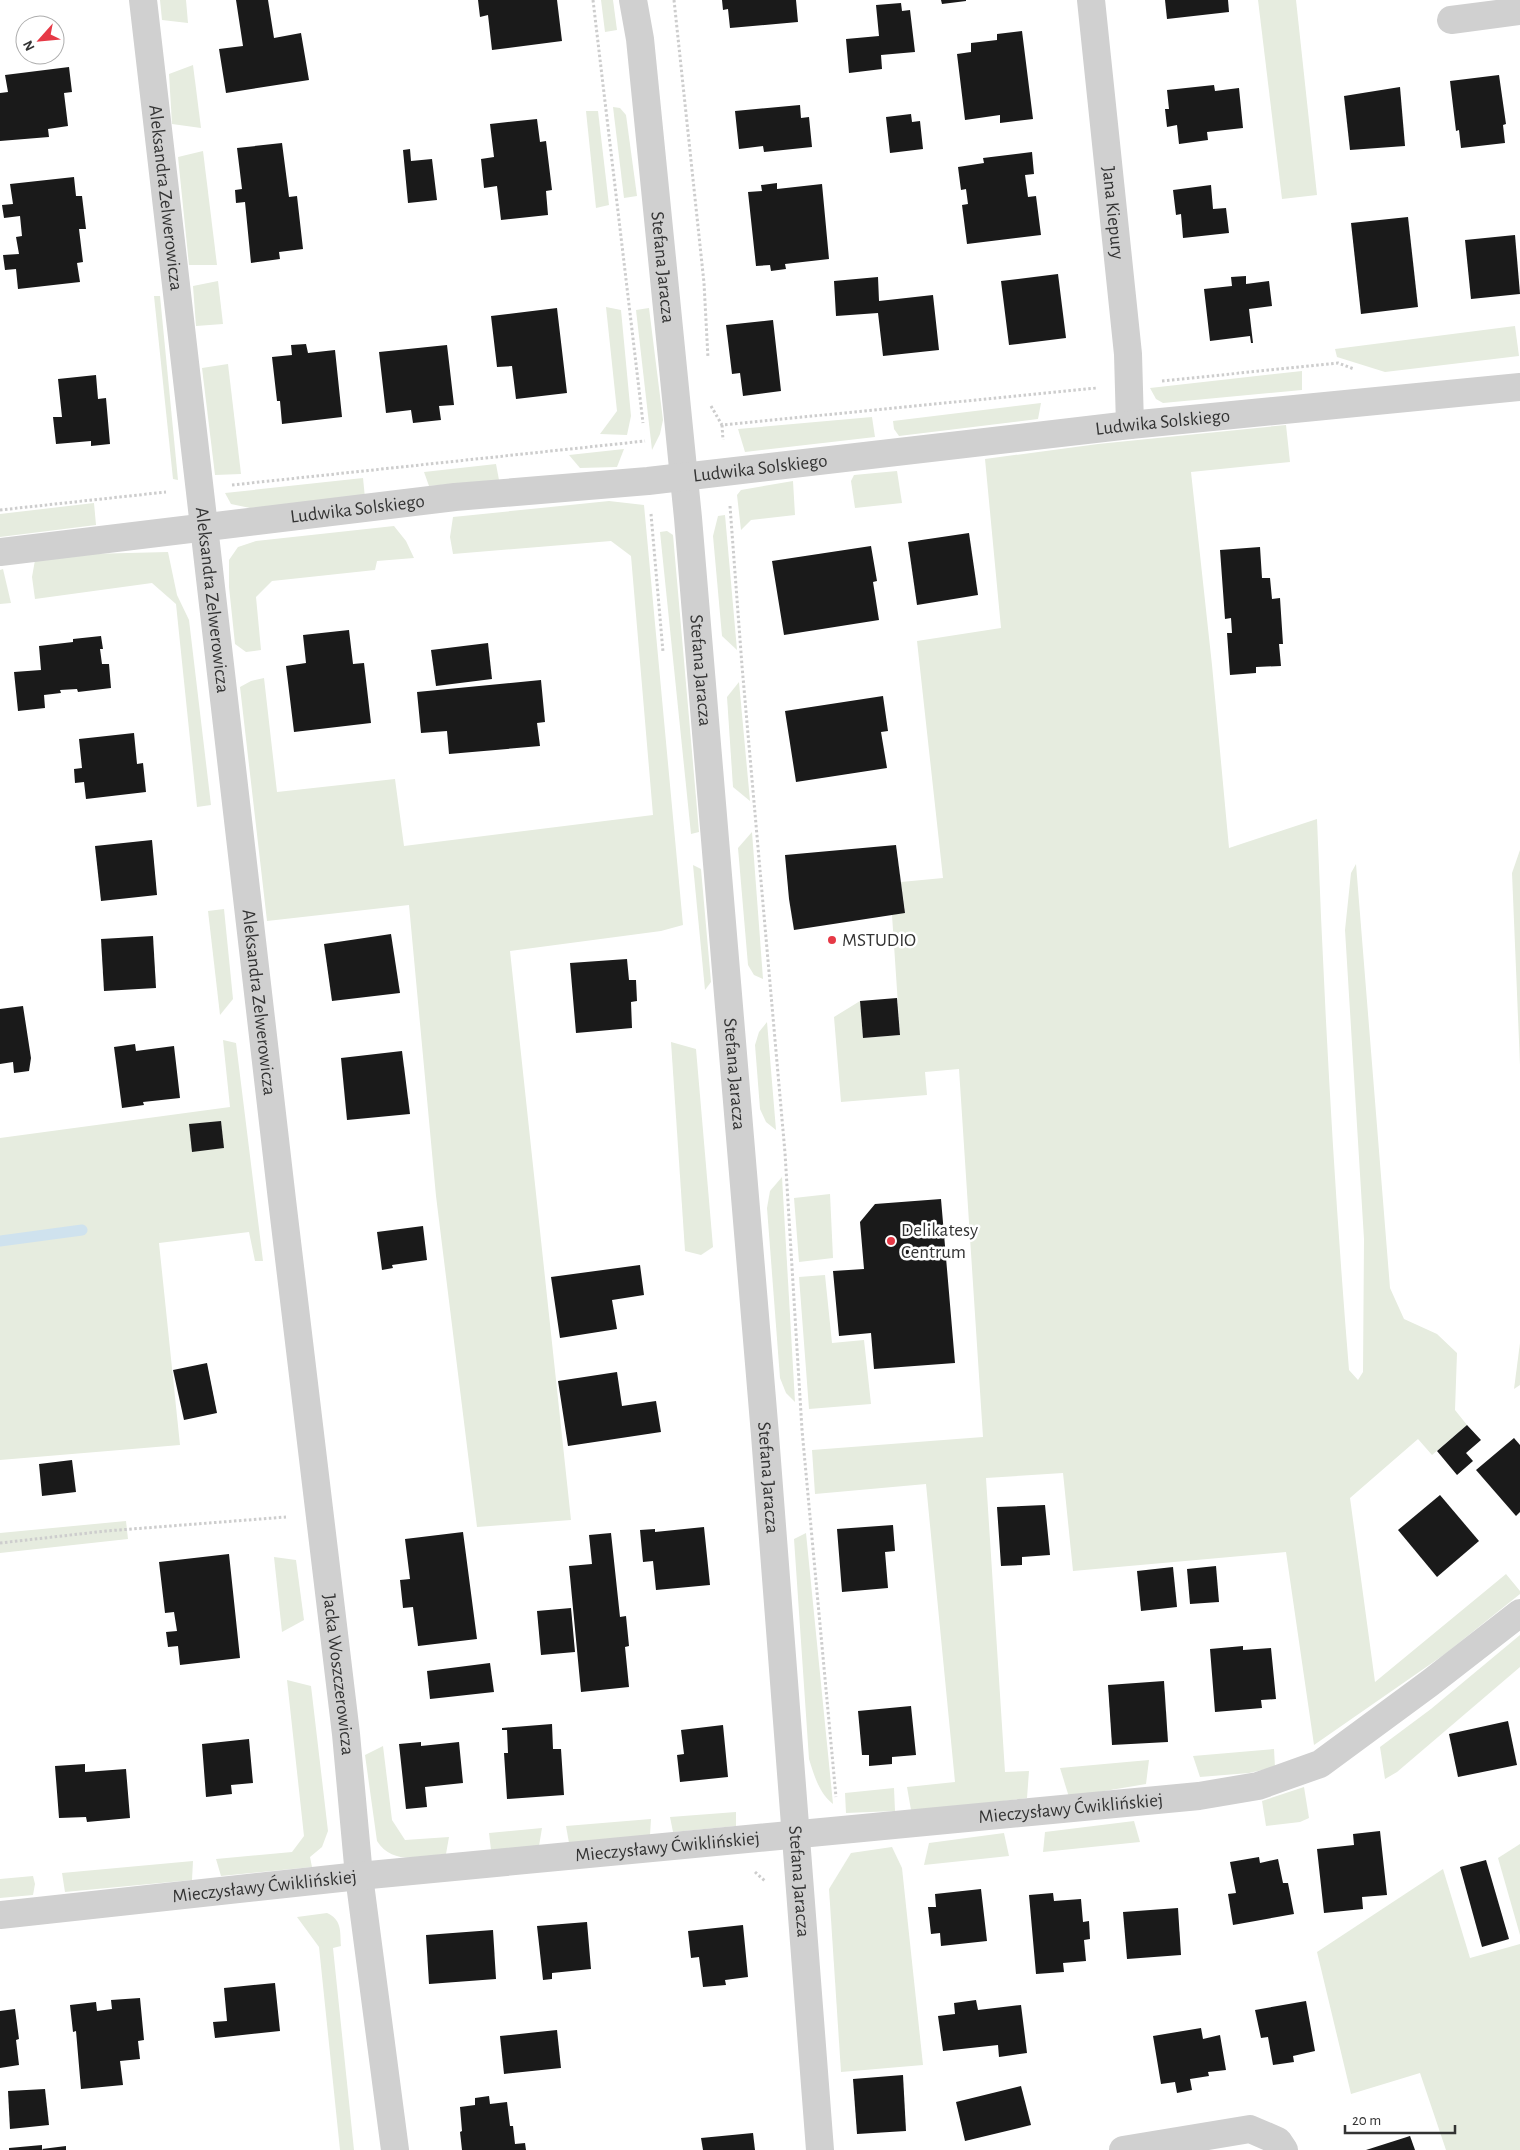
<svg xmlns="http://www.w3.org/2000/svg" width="1520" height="2150" viewBox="0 0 1520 2150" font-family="'Alegreya Sans',sans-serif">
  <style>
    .green { fill: #e6ecdf }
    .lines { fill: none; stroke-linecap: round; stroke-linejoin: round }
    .stream { stroke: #cfe2ee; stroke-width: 11 }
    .building { fill: #1a1a1a }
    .path { stroke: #cdcdcd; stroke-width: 3; stroke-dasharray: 2.5 2.5; stroke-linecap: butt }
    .minor { stroke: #d0d0d0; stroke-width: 28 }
    .poi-dot { fill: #e63946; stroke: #fff; stroke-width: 2 }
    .labels { text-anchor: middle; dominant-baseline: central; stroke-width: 5; stroke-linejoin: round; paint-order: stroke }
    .street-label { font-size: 19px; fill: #333; stroke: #fff }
    .poi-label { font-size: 19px; fill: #333; stroke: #fff; text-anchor: start }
  </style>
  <rect width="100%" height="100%" fill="#fff"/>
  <g class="green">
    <path d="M160,0H186L188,23L162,20Z"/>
    <path d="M601,0H613L617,30L605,32Z"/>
    <path d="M1258,0H1296L1317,195L1282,199Z"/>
    <path d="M193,65L201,128L172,124L169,74Z"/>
    <path d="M613,107L620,108L626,115L637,196L624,198Z"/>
    <path d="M586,111H598L609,205L596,208Z"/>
    <path d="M203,151L217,265H189L178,157Z"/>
    <path d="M218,281L223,324L196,326L193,286Z"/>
    <path d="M154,296H160L178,480L173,479Z"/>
    <path d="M606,307L621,310L631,416L627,435L600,434L617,411Z"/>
    <path d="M649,308L663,420L660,434L652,450L636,310Z"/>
    <path d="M1515,326L1519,356L1385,372L1337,357L1335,349Z"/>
    <path d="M228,364L241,474L215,475L202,368Z"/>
    <path d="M1302,371V390L1163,403L1156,399L1150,388Z"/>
    <path d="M1041,403L1038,419L899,436L894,429L893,421Z"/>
    <path d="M872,417L875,437L745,452L738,429Z"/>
    <path d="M1286,425L1290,462L1191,472L1212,665L1229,848L1317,819C1324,1003 1334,1187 1349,1370L1358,1380L1363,1372L1364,1239L1345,930L1351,873L1356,864L1390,1288L1404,1319L1437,1334L1457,1353L1455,1410L1467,1425L1432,1455L1418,1439L1350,1498L1375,1682L1506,1574L1520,1591V1594L1445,1654L1314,1745L1286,1552L1073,1571L1063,1473L986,1478L1005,1772L1029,1771L1027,1798L947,1808L911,1810L907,1787L955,1782L926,1484L815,1494L812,1450L983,1437L959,1069L925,1072L927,1095L841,1102L834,1017L860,1001L863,1038L900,1035L892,915L905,912L901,882L943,878L917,641L1001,628L985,459L1098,444Z"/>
    <path d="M624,449L617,467L580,468L569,455Z"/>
    <path d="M496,464L499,480L429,486L424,472Z"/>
    <path d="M897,471L902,503L855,508L851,481L854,475Z"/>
    <path d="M363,478L365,498L250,508L231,504L225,493Z"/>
    <path d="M793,481L795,515L751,520L741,530L737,495L741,490Z"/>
    <path d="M609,501L644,505L683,925L661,931L510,951L571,1520L477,1527L436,1196L409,905L267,921L240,687L251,681L264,678L277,792L395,779L404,846L653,815L631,556L611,541L453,554L450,537L453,517Z"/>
    <path d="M94,503L96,525L0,537V514Z"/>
    <path d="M725,515L737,650L722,636L713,536L718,516Z"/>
    <path d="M394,526L406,541L414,558L377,561L375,570L272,581L256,597L261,650L246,652L235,644L229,587V560L238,547L256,541Z"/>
    <path d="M667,531L673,535L699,832L691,834L660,532Z"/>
    <path d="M168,552L177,595L189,620L211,805L197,807L176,604L152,583L35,599L32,577L35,560L48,555Z"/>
    <path d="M3,569L11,603L0,604V570Z"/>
    <path d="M739,682L750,801L733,787L727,697Z"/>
    <path d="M752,832L763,979L754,975L748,965L738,848Z"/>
    <path d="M1520,850V1065L1512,873Z"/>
    <path d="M693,865L701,869L711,982L705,990Z"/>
    <path d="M224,909L233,999L220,1015L208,911Z"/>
    <path d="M767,1022L776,1130L766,1122L760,1109L755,1045L759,1032Z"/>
    <path d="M223,1040L236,1043L263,1261H255L249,1232L159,1243L180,1445L0,1460V1138L230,1107Z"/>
    <path d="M671,1042L696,1049L713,1247L701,1255L685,1251Z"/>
    <path d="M782,1177L795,1402L786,1393L780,1378L767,1208L770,1191Z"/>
    <path d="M830,1194L833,1258L799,1262L794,1198Z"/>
    <path d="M825,1275L832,1343L864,1340L871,1404L809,1409L799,1277Z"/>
    <path d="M1520,1343V1385L1514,1389Z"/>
    <path d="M126,1521L128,1539L0,1553V1533Z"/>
    <path d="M806,1533L833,1804C819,1793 814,1775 809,1759L794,1539Z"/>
    <path d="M274,1557L296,1560L304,1620L282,1632Z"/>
    <path d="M1520,1635V1667L1397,1772L1385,1779L1380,1747L1431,1709Z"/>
    <path d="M287,1680L311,1686L328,1831L322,1847L310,1857L312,1867L221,1876L216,1859L292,1852L304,1836Z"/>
    <path d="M383,1746L392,1820L405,1840L449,1837L446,1854C420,1856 393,1866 377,1841L365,1755Z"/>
    <path d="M1274,1749L1275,1767L1249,1773L1200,1777L1193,1756Z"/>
    <path d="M1149,1760L1146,1784L1069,1797L1060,1768Z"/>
    <path d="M1304,1787L1309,1818L1300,1822L1266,1826L1262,1801Z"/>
    <path d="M894,1788L895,1811L846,1813L845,1793Z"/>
    <path d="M736,1812V1826L673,1832L670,1817Z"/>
    <path d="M651,1819L650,1835L569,1843L566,1826Z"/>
    <path d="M1134,1821L1140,1842L1043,1852L1045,1832Z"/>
    <path d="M542,1828L539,1846L491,1850L489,1833Z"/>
    <path d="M1004,1833L1009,1856L924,1865L929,1843Z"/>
    <path d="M1520,1844V1935L1498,1858Z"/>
    <path d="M892,1847L902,1868L923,2065L841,2072L829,1889L851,1853Z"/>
    <path d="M193,1861L192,1880L65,1892L62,1873Z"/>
    <path d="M1443,1869L1470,1958L1520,1944V2150H1446L1420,2073L1351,2094L1317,1952Z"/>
    <path d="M33,1876L35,1884L33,1895L0,1898V1879Z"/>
    <path d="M327,1913C342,1920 340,1931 341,1946L333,1948L354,2150H340L319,1947L297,1917Z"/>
  </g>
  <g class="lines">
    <path class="stream" d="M0,1241L82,1230"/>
  </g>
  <g class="building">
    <path d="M236,0H268L274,38L301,33L309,80L226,93L219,49L243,46Z"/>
    <path d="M478,0H557L562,41L492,50L488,15L480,17Z"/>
    <path d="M722,0H796L798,22L730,28L728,9L723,10Z"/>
    <path d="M941,0H966V1L942,4Z"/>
    <path d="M1165,0H1228L1229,12L1167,19Z"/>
    <path d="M901,3L902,11L910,10L915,52L881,55L882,69L849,73L846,39L879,36L876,5Z"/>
    <path d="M1022,31L1033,119L1000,123V115L965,120L957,54L971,52V43L997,40V34Z"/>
    <path d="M69,67L72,92L64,93L68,126L48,129L49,137L0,141V93L8,92L5,75Z"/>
    <path d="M1499,75L1506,124L1503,125L1505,143L1461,148L1459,130L1456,131L1450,81Z"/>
    <path d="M1214,85L1215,91L1239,88L1243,128L1207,132L1208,140L1179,144L1177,125L1167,127L1165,109H1169L1167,90Z"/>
    <path d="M1400,87L1405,146L1350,150L1344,96Z"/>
    <path d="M800,105L801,118L809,117L812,147L764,152L763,146L739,149L735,111Z"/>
    <path d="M911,114L912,122L920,121L923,149L890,153L886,117Z"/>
    <path d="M537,119L540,142L546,141L552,190L546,191L548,215L501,220L497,186L484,188L481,159L494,157L490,124Z"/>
    <path d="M282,143L289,197L297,196L303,249L279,252L280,259L251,263L245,202L236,203L235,190L242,189L237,148Z"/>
    <path d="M410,149L411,161L432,159L437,200L408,203L403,150Z"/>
    <path d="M1032,152L1034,174L1025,175L1028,197L1036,196L1041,235L967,244L962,205L968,204L966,189L961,190L958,167L984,163L983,158Z"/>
    <path d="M74,177L76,196H82L86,229H79L83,262L77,263L80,282L18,289L16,269L5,270L3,255L19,254L16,237L22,236L20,216L4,218L2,205L13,204L10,184Z"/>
    <path d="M777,183V189L822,184L829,259L785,264L786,269L771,271L770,265L756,266L748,192L762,191L761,185Z"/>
    <path d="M1211,185L1213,209L1226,208L1229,233L1183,238L1181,214L1176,215L1173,190Z"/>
    <path d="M1408,217L1418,307L1361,314L1351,223Z"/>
    <path d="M1515,235L1520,294L1471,299L1465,240Z"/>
    <path d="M1058,274L1066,338L1009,345L1001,281Z"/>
    <path d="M1246,276V284L1269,281L1272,306L1249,309L1253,343H1251L1250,336L1210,341L1204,289L1232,286L1231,277Z"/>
    <path d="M878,277L879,301L933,295L939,350L883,356L878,313L836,316L834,281Z"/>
    <path d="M557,308L567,393L516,399L512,366L497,367L491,316Z"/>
    <path d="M773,320L781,391L743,396L740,373L732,374L726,325Z"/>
    <path d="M306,344L308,353L335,350L342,417L282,424L280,401H277L272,357L292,355L291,345Z"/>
    <path d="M447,345L454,405L439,406L441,420L413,423L411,410L386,413L379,352Z"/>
    <path d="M96,375L98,399L106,398L110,444L91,446V441L56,444L53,417H62L58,379Z"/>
    <path d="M969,533L978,595L917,605L908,542Z"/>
    <path d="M871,546L877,581L873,582L879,620L784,635L772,561Z"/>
    <path d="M1260,547L1262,578H1270L1272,599L1280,598L1283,644H1279L1281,666L1256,667V673L1230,675L1227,633H1232L1231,618L1225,619L1220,550Z"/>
    <path d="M349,630L353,664L364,663L371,723L294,732L286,666L306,663L303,635Z"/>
    <path d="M101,636L103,649H100L102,664H109L111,688L78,692L77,689L60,690L61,693L44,695L45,708L18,711L14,672L41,670L39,646L73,642V639Z"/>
    <path d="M488,643L492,679L436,686L431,650Z"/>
    <path d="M541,680L545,722L537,723L540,746L449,754L447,731L421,733L417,692Z"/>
    <path d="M883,696L888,731L881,732L887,768L796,782L785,711Z"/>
    <path d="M134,733L137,764L143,763L146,792L86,799L84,782L75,783L74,769L82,768L79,739Z"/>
    <path d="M152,840L157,895L101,901L95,846Z"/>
    <path d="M896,845L905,913L794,930L789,899L785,855Z"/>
    <path d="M391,934L400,993L332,1001L324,944Z"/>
    <path d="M153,936L156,988L104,991L101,939Z"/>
    <path d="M627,959L629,980H636L637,1001L631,1002L632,1028L576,1033L570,963Z"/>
    <path d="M897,998L900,1035L863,1038L860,1001Z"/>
    <path d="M23,1006L31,1058L29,1071L14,1073L13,1062L0,1064V1009Z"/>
    <path d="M135,1044L136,1051L174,1046L180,1098L143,1102L144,1105L122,1108L114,1047Z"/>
    <path d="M402,1051L410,1114L347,1120L341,1058Z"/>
    <path d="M221,1121L224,1148L192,1152L189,1124Z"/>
    <path d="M941,1199L955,1363L874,1369L871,1333L839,1336L833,1271L864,1269L860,1222L875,1204Z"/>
    <path d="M423,1226L427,1260L392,1265L393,1268L382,1270L377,1232Z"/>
    <path d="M640,1265L644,1295L612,1300L617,1329L560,1338L551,1277Z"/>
    <path d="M207,1363L217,1413L184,1420L173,1370Z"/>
    <path d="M617,1372L622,1406L656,1401L661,1432L568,1446L558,1381Z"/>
    <path d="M1467,1425L1481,1440L1466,1453L1473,1461L1457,1475L1437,1451Z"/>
    <path d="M1514,1438L1520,1445V1512L1516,1516L1476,1470Z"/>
    <path d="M72,1460L76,1492L42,1496L39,1464Z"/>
    <path d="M1440,1495L1479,1541L1437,1577L1398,1530Z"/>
    <path d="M1045,1505L1050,1555L1022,1557V1565L1001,1566L997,1507Z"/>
    <path d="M893,1525L895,1551L885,1552L888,1588L842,1592L837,1529Z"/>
    <path d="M704,1527L710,1585L656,1590L653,1561L643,1562L640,1530L655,1529V1532Z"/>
    <path d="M463,1532L477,1639L418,1646L413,1607L403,1608L400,1580L410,1579L405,1539Z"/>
    <path d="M611,1533L620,1617L626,1616L629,1646L625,1647L629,1687L581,1692L569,1566L592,1564L589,1535Z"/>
    <path d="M229,1554L240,1658L180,1665L178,1646L168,1647L166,1632L177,1631L174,1612L165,1613L159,1562Z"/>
    <path d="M1216,1566L1219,1602L1190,1604L1187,1569Z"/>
    <path d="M1173,1567L1177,1607L1141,1611L1137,1571Z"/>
    <path d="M571,1608L575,1652L541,1655L537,1611Z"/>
    <path d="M1243,1646V1650L1271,1648L1276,1699L1261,1700L1262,1708L1215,1712L1210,1649Z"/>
    <path d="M490,1663L494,1692L430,1699L427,1671Z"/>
    <path d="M1164,1681L1168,1742L1112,1745L1108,1685Z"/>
    <path d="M911,1706L916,1755L892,1757V1764L869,1766V1755H862L858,1711Z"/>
    <path d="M1508,1721L1517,1765L1458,1777L1449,1734Z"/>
    <path d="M552,1724L553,1749H561L564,1795L507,1799L504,1753H508L507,1730H502V1728Z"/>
    <path d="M723,1725L728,1777L680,1782L677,1755L684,1754L681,1730Z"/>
    <path d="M249,1739L253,1783L231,1785L232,1794L206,1797L202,1744Z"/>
    <path d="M421,1742V1746L459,1742L463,1783L425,1787L427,1807L406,1809L399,1744Z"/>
    <path d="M85,1764V1772L126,1769L130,1818L87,1822L86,1817L59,1818L55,1766Z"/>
    <path d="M1380,1831L1387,1895L1362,1897L1363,1909L1324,1913L1317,1849L1354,1845L1353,1834Z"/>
    <path d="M1259,1857L1260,1863L1278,1859L1283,1883H1288L1294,1914L1233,1925L1228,1894L1236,1893L1230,1862Z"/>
    <path d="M1486,1860L1509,1939L1482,1947L1460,1867Z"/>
    <path d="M981,1889L987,1941L941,1946L940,1933L931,1934L928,1907H936L935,1894Z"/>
    <path d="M1053,1893L1054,1901L1081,1899L1083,1922L1089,1921L1090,1939L1084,1940L1086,1961L1063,1963L1064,1972L1036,1974L1029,1895Z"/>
    <path d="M1178,1908L1181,1955L1127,1959L1123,1912Z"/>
    <path d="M587,1922L591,1969L552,1973V1979L543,1980L537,1926Z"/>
    <path d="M743,1925L748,1977L725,1980L726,1985L703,1987L699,1957L691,1958L688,1931Z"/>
    <path d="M493,1930L496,1979L429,1984L426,1935Z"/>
    <path d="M275,1983L280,2031L215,2038L213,2022L227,2021L224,1988Z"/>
    <path d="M140,1998L144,2040L138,2041L140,2059L120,2061L123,2085L81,2089L76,2031L73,2032L70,2005L96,2002L97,2011L112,2009L111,2000Z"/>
    <path d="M976,2000L978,2010L1021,2005L1027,2053L999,2057L998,2045L943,2051L938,2016L955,2014L954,2003Z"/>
    <path d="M1306,2001L1315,2051L1293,2056L1294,2062L1273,2065L1268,2037L1261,2038L1255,2010Z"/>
    <path d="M15,2009L19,2039L16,2040L19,2065L0,2068V2011Z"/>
    <path d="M1201,2028L1203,2039L1220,2035L1226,2070L1208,2072L1209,2076L1190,2079L1192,2090L1177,2093L1175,2082L1161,2084L1153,2036Z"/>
    <path d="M557,2030L561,2068L504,2074L500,2036Z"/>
    <path d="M903,2075L906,2131L857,2134L853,2079Z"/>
    <path d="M1021,2086L1031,2125L965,2141L956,2102Z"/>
    <path d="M45,2089L49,2125L10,2129L8,2091Z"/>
    <path d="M489,2096L490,2104L507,2102L510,2126H513L515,2144L525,2143L526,2150H462L460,2132L462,2131L460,2107L475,2105V2098Z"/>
    <path d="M753,2133L755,2150H703L701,2138Z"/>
    <path d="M1410,2136L1415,2150H1366Z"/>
    <path d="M42,2145V2150H9V2148Z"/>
    <path d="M66,2146V2150H43L42,2149Z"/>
  </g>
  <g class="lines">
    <g class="path">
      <path d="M593,0L643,423"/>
      <path d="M674,0L704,283L708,358"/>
      <path d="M1162,381L1338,363L1354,369"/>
      <path d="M711,406L722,425L1097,388"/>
      <path d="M722,425L723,440"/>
      <path d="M232,485L645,441"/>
      <path d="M730,506L742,666L785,1153L802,1430L836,1797"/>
      <path d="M0,510L166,492"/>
      <path d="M651,514L663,652"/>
      <path d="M0,1543L106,1531L286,1517"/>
      <path d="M755,1872L765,1881"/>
    </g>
    <g class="minor">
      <path id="s1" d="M143,0L282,1200L346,1734L359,1876L395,2150"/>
      <path id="s2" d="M633,0L640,39L688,518L765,1435L820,2150"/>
      <path id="s3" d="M1091,0L1128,354L1130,425"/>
      <path d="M1451,20L1520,11"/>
      <path id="s4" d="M0,552L455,497L648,481L1130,425L1520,387"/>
      <path id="s5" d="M0,1915L359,1876L1199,1796L1258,1786L1320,1764L1430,1683L1520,1613"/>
      <path d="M1123,2150L1250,2129L1278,2141L1284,2150"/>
    </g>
  </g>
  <g class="poi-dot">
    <circle cx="832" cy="940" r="5"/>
    <circle cx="891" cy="1241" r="5"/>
  </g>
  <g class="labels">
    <g class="street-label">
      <text stroke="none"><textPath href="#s1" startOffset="199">Aleksandra Zelwerowicza</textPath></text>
      <text stroke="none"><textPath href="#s3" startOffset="214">Jana Kiepury</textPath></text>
      <text stroke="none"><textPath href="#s2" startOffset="269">Stefana Jaracza</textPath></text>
      <text stroke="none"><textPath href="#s4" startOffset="1170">Ludwika Solskiego</textPath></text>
      <text stroke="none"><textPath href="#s4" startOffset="765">Ludwika Solskiego</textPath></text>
      <text stroke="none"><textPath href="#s4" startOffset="360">Ludwika Solskiego</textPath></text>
      <text stroke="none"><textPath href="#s1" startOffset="604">Aleksandra Zelwerowicza</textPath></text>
      <text stroke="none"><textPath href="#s2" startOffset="674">Stefana Jaracza</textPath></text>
      <text stroke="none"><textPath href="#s1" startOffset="1009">Aleksandra Zelwerowicza</textPath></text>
      <text stroke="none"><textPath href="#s2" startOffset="1079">Stefana Jaracza</textPath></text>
      <text stroke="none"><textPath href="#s2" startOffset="1484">Stefana Jaracza</textPath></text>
      <text stroke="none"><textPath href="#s1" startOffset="1686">Jacka Woszczerowicza</textPath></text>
      <text stroke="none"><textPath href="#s5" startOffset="1076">Mieczysławy Ćwiklińskiej</textPath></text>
      <text stroke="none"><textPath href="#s5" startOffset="671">Mieczysławy Ćwiklińskiej</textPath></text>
      <text stroke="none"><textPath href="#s2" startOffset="1889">Stefana Jaracza</textPath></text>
      <text stroke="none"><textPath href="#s5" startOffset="266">Mieczysławy Ćwiklińskiej</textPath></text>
    </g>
    <g class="poi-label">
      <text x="842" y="940">MSTUDIO</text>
      <text x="901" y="1230">Delikatesy<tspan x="901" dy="22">Centrum</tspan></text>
    </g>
  </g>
  <g transform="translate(40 40) rotate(243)"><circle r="24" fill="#ffffff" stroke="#adadad"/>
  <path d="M0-4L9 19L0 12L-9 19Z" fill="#e63946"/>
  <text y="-8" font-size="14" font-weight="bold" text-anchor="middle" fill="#333333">N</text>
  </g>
  <path d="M1345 2125v8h110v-8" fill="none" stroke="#333333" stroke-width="2.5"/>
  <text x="1352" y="2125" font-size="15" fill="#333333" stroke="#ffffff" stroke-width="4" paint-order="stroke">20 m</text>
</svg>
